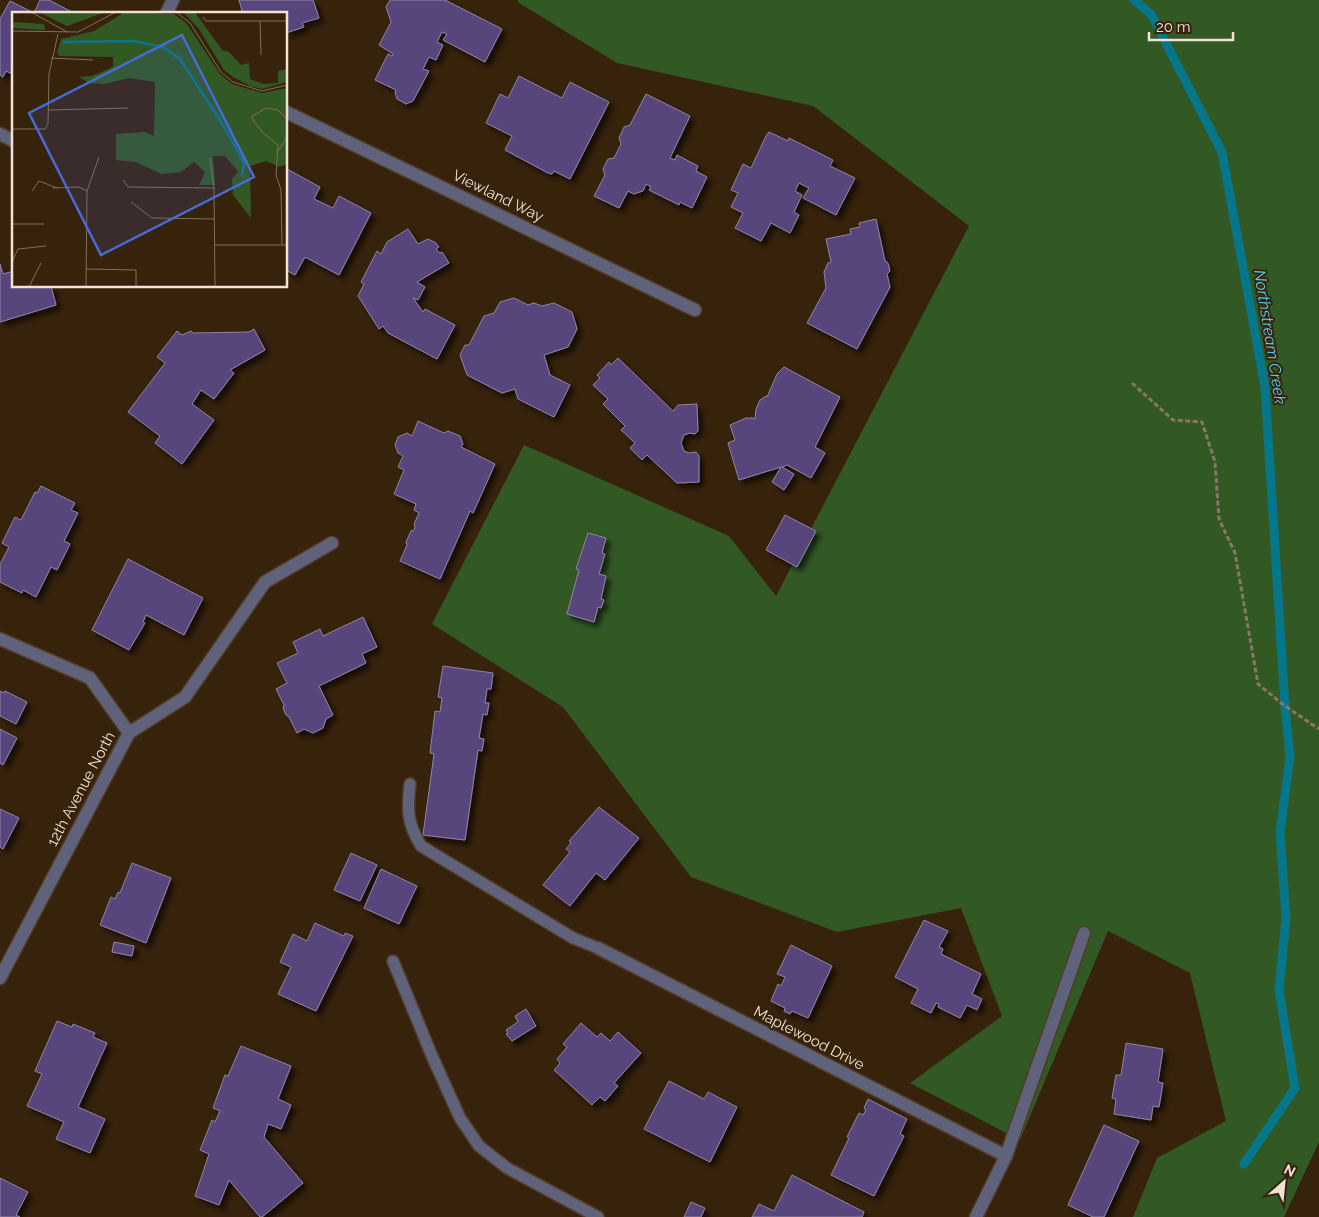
<svg xmlns="http://www.w3.org/2000/svg" width="1319" height="1217" viewBox="0 0 1319 1217" font-family="Raleway,sans-serif">
  <style>
    .forest { fill: #325824 }
    .lines { fill: none; stroke-linecap: round; stroke-linejoin: round }
    .stream { stroke: #06768a; stroke-width: 9 }
    .building { fill: #58447b; stroke: #8f85a5; filter: url(#shadow) }
    .lane-casing { stroke: #513d28; stroke-width: 14 }
    .street-casing { stroke: #513d28; stroke-width: 15 }
    .path { stroke: #8a7765; stroke-width: 3; stroke-dasharray: 5 2.5; stroke-linecap: butt }
    .lane { stroke: #60627c; stroke-width: 11 }
    .street { stroke: #60627c; stroke-width: 12 }
    .labels { text-anchor: middle; dominant-baseline: central; stroke-width: 4; stroke-linejoin: round; paint-order: stroke }
    .street-label { font-size: 15px; fill: #f1e2d5; stroke: #37220c }
    .water-label { font-size: 16px; font-style: italic; fill: #4ed4f1; stroke: #37220c }
    .inset-river { fill: none; stroke: #06768a; stroke-width: 2.5 }
    .inset-road { fill: none; stroke: #816f5c; stroke-width: 1 }
    .view { fill: #476cd7; fill-opacity: 0.15; stroke: #476cd7; stroke-width: 2.5 }
    .inset-edge { fill: none; stroke: #f1e2d5; stroke-width: 2.5 }
  </style>
  <defs>
    <filter id="shadow"><feDropShadow dx="4.5" dy="4.5" stdDeviation="2.5" flood-color="#0009"/></filter>
  </defs>
  <rect width="100%" height="100%" fill="#37220c"/>
  <path class="forest" d="M517,0H1319V1142L1284,1217H1133L1157,1158L1226,1121L1190,973L1108,931L1020,1140L910,1083L1002,1016L961,908L837,932L691,877L563,707L432,624L524,445L729,536L776,596L969,226L813,106L617,63L519,3Z"/>
  <g class="lines">
    <path class="stream" d="M1134,0L1151,14L1222,152L1265,387L1285,706L1290,757L1280,832L1286,918L1279,990L1295,1088L1244,1164"/>
  </g>
  <g class="building">
    <path d="M40,0H49L76,14H14V75L6,71L3,77L0,75V19L10,1L34,13Z"/>
    <path d="M239,0H313L319,18L302,23L304,27L286,33V14H243Z"/>
    <path d="M390,0H445L502,29L485,62L443,40L447,34L442,32L437,42L443,45L436,60L429,57L423,69L429,71L413,101L406,104L397,99L395,92L396,90L375,80L388,54L392,56L393,54L379,45L391,22L386,7Z"/>
    <path d="M519,76L562,98L570,82L609,102L570,179L554,171L552,174L548,173L505,150L512,136L486,123L500,94L508,98Z"/>
    <path d="M646,94L690,116L670,158L675,160L677,155L698,166L696,171L707,177L692,208L680,202L679,205L649,190L651,187L646,184L643,191L634,194L628,191L619,208L594,196L605,175L603,169L608,159L614,158L621,144L619,138L624,127L630,125Z"/>
    <path d="M769,132L788,141L789,138L833,160L830,166L855,178L836,215L803,198L809,188L799,183L795,191L802,195L794,212L799,215L790,233L771,223L761,241L735,228L743,213L731,207L738,193L731,190L743,164L751,168L766,136Z"/>
    <path d="M287,169L320,187L314,199L333,208L339,196L371,213L339,275L305,257L295,275L286,270Z"/>
    <path d="M876,219L885,261L888,263L890,271L887,274L890,287L857,349L807,323L826,288L824,272L828,263L831,262L826,239L851,234L850,229L860,227L859,223Z"/>
    <path d="M408,229L418,244L428,239L436,243L439,247L436,249L440,253L442,252L449,263L417,282L425,287L418,300L413,298L423,312L425,309L455,325L437,359L388,333L383,326L379,329L358,296L364,284L361,282L377,251L381,254L387,242Z"/>
    <path d="M0,264L3,274L14,271V286H51L56,305L0,322Z"/>
    <path d="M514,298L528,305L534,303L542,306L554,303L572,312L577,329L568,347L544,355L550,375L570,385L554,417L518,399L515,389L502,393L467,375L460,355L465,345H469L484,316L494,313L500,302Z"/>
    <path d="M254,329L265,350L230,370L234,373L214,399L201,390L192,404L214,420L182,464L155,443L160,436L128,412L165,363L157,357L177,331L182,335L191,331L193,333L249,332Z"/>
    <path d="M618,358L673,411L678,405L697,404L698,431L695,434L690,433L684,435L681,443L684,451L689,453L696,452L699,456V482L677,483L647,455L642,460L630,448L635,443L621,430L625,426L603,404L608,399L593,385L600,378L597,375L609,362L611,365Z"/>
    <path d="M784,367L840,397L815,447L825,453L811,478L787,465L782,467L794,474L784,490L772,482L781,467L739,480L728,443L735,440L730,425L746,418H753L755,419L756,409L760,400L766,396L767,397L777,374Z"/>
    <path d="M418,421L444,433L448,431L460,436L463,444L461,447L495,464L473,513L470,511L440,579L400,561L407,545L406,542L411,531L414,530L415,527L414,524L419,513L414,510L416,504L394,494L404,470L398,467L403,456L398,453L395,445L398,437L407,433L412,436Z"/>
    <path d="M41,486L75,503L71,510L78,513L64,541L70,544L57,570L51,567L36,597L23,590L22,593L0,582V564L9,547L2,543L15,517L21,520L35,492L37,493Z"/>
    <path d="M785,515L816,531L797,567L766,550Z"/>
    <path d="M588,533L606,538L602,553L605,554L599,574L606,576L601,599L604,600L601,608L598,607L594,622L567,614L579,570L576,569Z"/>
    <path d="M128,559L203,598L184,635L146,615L143,622L145,623L129,650L92,630Z"/>
    <path d="M363,617L377,647L362,654L366,663L319,686L333,715L326,719L323,728L313,733L304,729L297,733L289,717L286,715L283,708L284,705L276,689L287,683L277,663L298,653L293,642L320,629L323,636Z"/>
    <path d="M443,666L493,673L491,689H487L485,703H489L487,715L483,714L479,738L484,739L482,751L478,750L465,840L423,835L434,754L430,753L435,711L440,712L442,698L438,697Z"/>
    <path d="M0,691L4,693L5,691L27,702L16,724L0,716Z"/>
    <path d="M0,729L17,738L3,765L0,763Z"/>
    <path d="M599,807L639,838L605,880L596,873L570,906L543,885L570,852L566,849L571,843L569,841Z"/>
    <path d="M0,809L19,818L3,849L0,847Z"/>
    <path d="M351,853L377,865L360,901L334,890Z"/>
    <path d="M132,863L171,878L146,943L100,925L111,897L115,899L118,892L120,893Z"/>
    <path d="M381,869L417,886L399,924L364,908Z"/>
    <path d="M924,920L948,931L939,947L943,949L941,954L981,974L972,994L982,999L977,1010L967,1005L960,1018L938,1007L939,1004L936,1003L931,1013L911,1003L918,989L895,977Z"/>
    <path d="M315,923L344,936L345,933L353,936L316,1011L278,994L291,967L280,962L293,934L307,941Z"/>
    <path d="M114,942L134,946L132,956L112,952Z"/>
    <path d="M791,945L832,966L808,1018L792,1011L790,1014L784,1011L785,1008L771,1001L778,984L781,986L785,977L777,974Z"/>
    <path d="M526,1009L536,1026L512,1041L506,1034L508,1033L506,1030L518,1022L515,1016Z"/>
    <path d="M57,1021L72,1027L73,1024L95,1033L93,1037L107,1043L78,1107L105,1119L90,1153L56,1139L64,1122L27,1106L42,1074L35,1071Z"/>
    <path d="M581,1023L597,1037L601,1033L610,1041L618,1032L641,1053L614,1083L618,1086L605,1101L600,1097L592,1105L554,1070L560,1063L557,1059L567,1047L563,1044Z"/>
    <path d="M1126,1043L1163,1049L1158,1082L1163,1083L1159,1107L1153,1106L1151,1120L1114,1114L1116,1099L1112,1098L1116,1075H1121Z"/>
    <path d="M241,1046L291,1066L278,1099L291,1105L281,1129L268,1124L264,1137L303,1183L262,1217H260L229,1180L219,1205L195,1196L209,1154L200,1150L212,1120L215,1122L220,1111L213,1108L225,1075L228,1076Z"/>
    <path d="M669,1081L704,1099L708,1092L737,1107L710,1162L644,1129Z"/>
    <path d="M868,1099L907,1119L900,1134L904,1136L874,1196L831,1175L849,1138L847,1137L859,1113L863,1115L866,1110L864,1108Z"/>
    <path d="M1104,1125L1139,1141L1104,1217H1093L1068,1205Z"/>
    <path d="M792,1175L864,1212L862,1217H752L759,1204L774,1211Z"/>
    <path d="M0,1178L28,1192L16,1215L20,1217H0Z"/>
    <path d="M691,1202L705,1208L701,1217H684Z"/>
  </g>
  <g class="lines">
    <g class="lane-casing">
      <g id="lane">
        <path d="M410,784C407,810 407,823 421,846L573,938L598,948"/>
        <path d="M393,961L432,1056L460,1118L479,1146L507,1168L598,1217"/>
      </g>
    </g>
    <g class="street-casing">
      <g id="street">
        <path d="M166,14L173,0"/>
        <path d="M286,112L695,310"/>
        <path d="M0,134L14,141"/>
        <path d="M0,639L90,678L129,733"/>
        <path d="M598,948L1006,1156"/>
        <path d="M0,978L129,733L185,697L265,582L332,543"/>
        <path d="M976,1217L1006,1156L1084,933"/>
      </g>
    </g>
    <path class="path" d="M1132,383L1173,420L1202,422L1215,462L1219,519L1235,553L1258,684L1285,706L1319,729"/>
    <use href="#lane" class="lane"/>
    <use href="#street" class="street"/>
  </g>
  <g class="labels">
    <g class="street-label">
      <text transform="translate(498 196) rotate(26)">Viewland Way</text>
      <text transform="translate(81 789) rotate(-62)">12th Avenue North</text>
      <text transform="translate(809 1038) rotate(27)">Maplewood Drive</text>
    </g>
    <g class="water-label">
      <text transform="translate(1270 337) rotate(81)">Northstream Creek</text>
    </g>
  </g>
  <g transform="translate(12 12)">
    <rect width="275" height="275" fill="#37220c"/>
    <path d="M27,0H94L55,14ZM113,0L162,2L175,12L208,62L220,72L250,81L275,76V152L267,155L254,149L238,154L239,206L221,183L220,167L226,159L213,144H201L203,173H187L193,160L182,150L169,160L149,162L124,150L104,148V122L133,120L142,124L143,70L117,66L92,72L77,71L67,65L80,64L101,55V45L48,44L45,41L49,27L82,19ZM171,0H183L210,38L217,40L229,53L237,51L238,67L251,72L266,71V59L275,57V70L250,77L238,74L221,65L212,58L187,17ZM0,10L32,12L33,18L0,16Z" fill="#325824"/>
    <path class="inset-river" d="M50,30L121,29L151,35L168,47L211,113L232,151L230,163"/>
    <path class="inset-road" d="M19,0L55,20M164,0L178,11L209,60L221,70L250,79L275,73M191,5L194,9H275M248,9L249,43M0,19L66,20L104,0M39,46L81,48M37,98L116,96M0,117H33L36,112L37,62L46,22M266,139L275,125M198,146L202,176L203,275M111,168L116,175L202,176M41,176L67,175L75,179M20,179L27,169L45,176M119,190L140,206L203,207M0,212H32M203,233H275M270,233L269,178L264,163L266,133L250,120L239,105L254,96L266,98L275,107M0,250L6,237L34,234M74,257L124,258V275M17,275L29,251M74,275L75,179L87,145"/>
    <path class="view" d="M170,23L242,165L89,243L17,101Z"/>
    <rect width="275" height="275" class="inset-edge"/>
  </g>
  <g transform="translate(1284 1182) rotate(27)" stroke="#37220c" stroke-width="4" paint-order="stroke">
  <path d="M0-4L9 19L0 12L-9 19Z" fill="#f1e2d5"/>
  <text y="-8" font-size="14" font-weight="bold" text-anchor="middle" fill="#f1e2d5">N</text>
  </g>
  <path d="M1149 32v8h84v-8" fill="none" stroke="#f1e2d5" stroke-width="2.5"/>
  <text x="1156" y="32" font-size="15" fill="#f1e2d5" stroke="#37220c" stroke-width="4" paint-order="stroke">20 m</text>
</svg>
